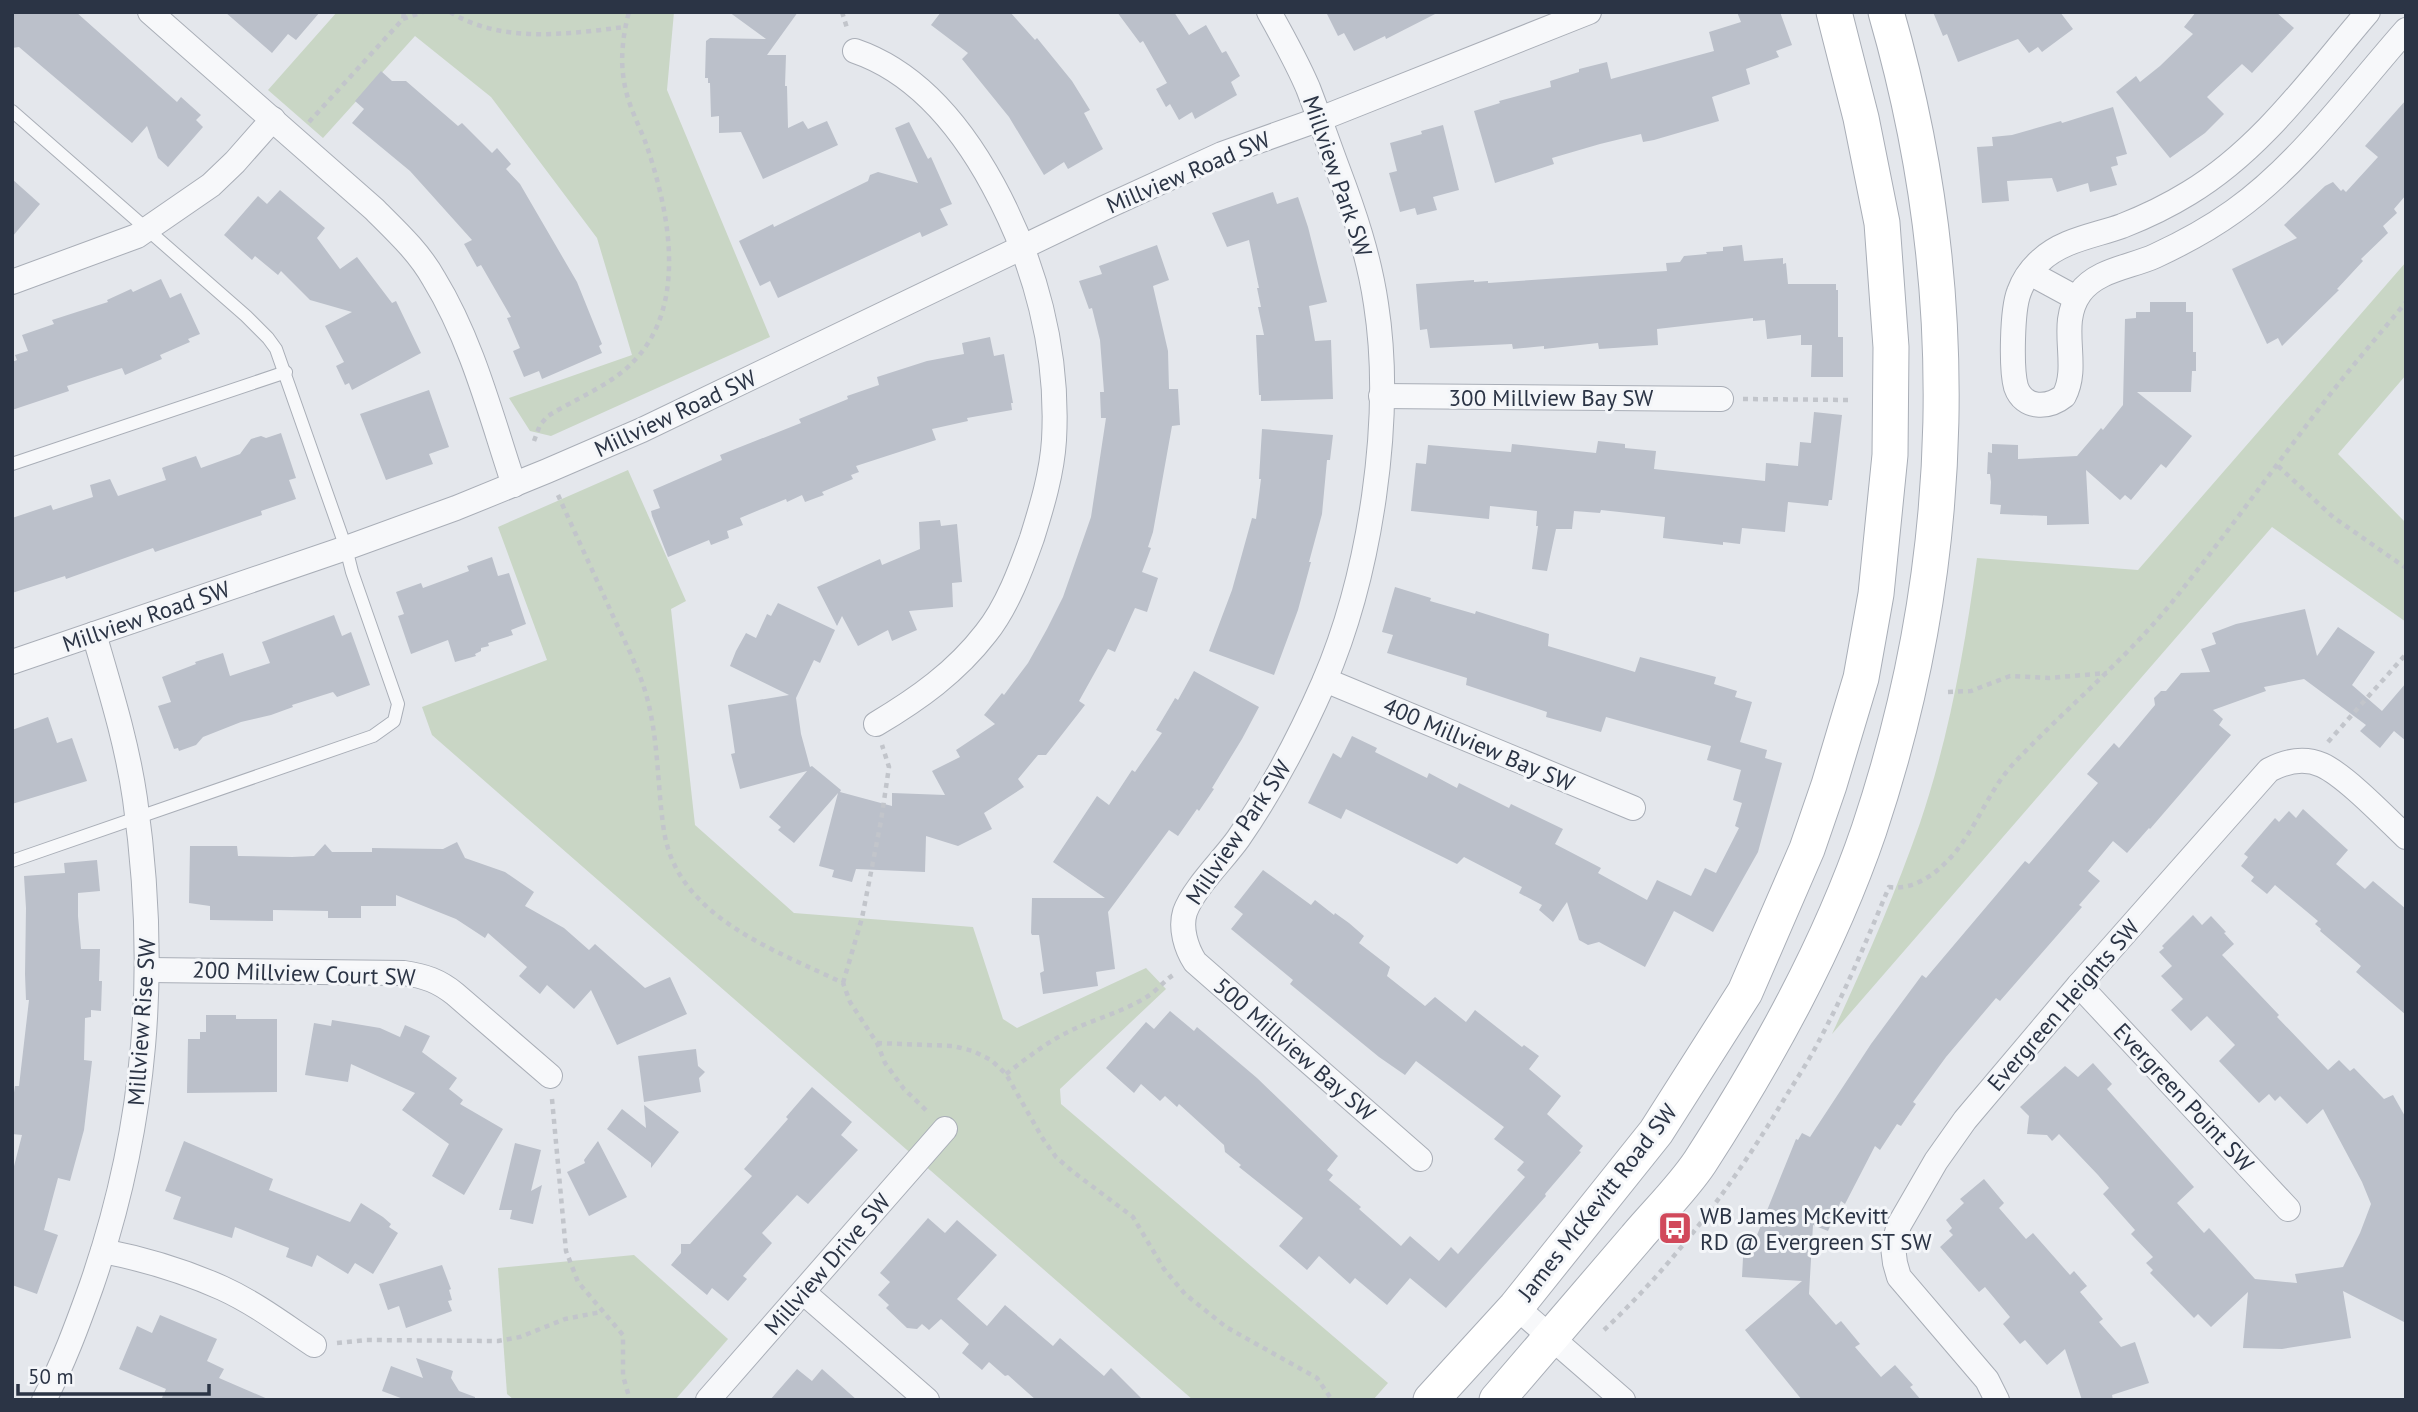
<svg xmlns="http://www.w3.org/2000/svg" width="2418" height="1412" viewBox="0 0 2418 1412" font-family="'PT Sans',sans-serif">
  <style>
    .green { fill: #c9d6c5 }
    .building { fill: #bbc0ca }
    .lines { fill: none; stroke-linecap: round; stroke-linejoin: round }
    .lane-casing { stroke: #a9aeb7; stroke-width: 14 }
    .street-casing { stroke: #a9aeb7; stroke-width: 26 }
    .secondary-casing { stroke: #a9aeb7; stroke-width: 37 }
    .path { stroke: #c2c5cb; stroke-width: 4.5; stroke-dasharray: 5 5; stroke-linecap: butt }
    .lane { stroke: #f7f8fa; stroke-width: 12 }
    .street { stroke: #f7f8fa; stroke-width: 24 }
    .secondary { stroke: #fff; stroke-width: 35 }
    .labels { text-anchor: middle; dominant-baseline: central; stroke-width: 6; stroke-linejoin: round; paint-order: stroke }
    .street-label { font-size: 23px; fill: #2b3445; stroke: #f4f6f9 }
    .poi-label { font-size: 23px; fill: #2b3445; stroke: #f4f6f9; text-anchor: start }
  </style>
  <rect width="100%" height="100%" fill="#e4e7ec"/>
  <g class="green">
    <path d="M337,12H674L667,90L770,337L551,436L530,431L509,398L632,355L597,238L491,97L415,36L323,138L268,90Z"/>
    <path d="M2406,262V375L2338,454L2406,523V622L2272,527L1832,1034C1864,965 1895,895 1920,823C1949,737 1965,648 1977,558L2138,570Z"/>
    <path d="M628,470L686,601L671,609L695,825L794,913L973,927L1003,1019L1017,1028L1146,968L1166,989L1060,1089L1061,1104L1388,1383L1373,1400H1193L432,735L422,707L547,660L498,527Z"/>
    <path d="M634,1255L728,1339L675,1400H514L507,1394L498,1268Z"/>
  </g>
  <g class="building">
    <path d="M12,12H76L177,102L181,97L201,115L196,120L203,127L168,167L158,158L147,126L132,143L19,47L12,48Z"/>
    <path d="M225,12H320L296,40L288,34L272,53Z"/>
    <path d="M729,12H798L767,55H786L785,86H787L788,128L803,121L808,129L827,121L838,145L763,179L741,132L719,133V116L711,117L710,83H708V78H705L706,41L710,38L766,39Z"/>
    <path d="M941,12H1010L1035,40L1037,38L1072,81L1090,110L1084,113L1103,149L1068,169L1064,162L1044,175L1009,117L962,59L968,53L931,25Z"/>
    <path d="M1117,12H1174L1189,35L1206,25L1222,53L1226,51L1240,76L1231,82L1237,95L1195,119L1192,112L1179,120L1170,104L1166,107L1156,89L1167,83L1143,41L1140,43Z"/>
    <path d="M1326,12H1439L1386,39L1385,36L1354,51L1344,33L1338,36Z"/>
    <path d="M1737,12H1780L1792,45L1776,51L1779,57L1746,69L1750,84L1712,97L1719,121L1654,140L1643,142L1641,134L1600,144L1552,158L1554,164L1495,183L1474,111L1500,103L1499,101L1551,87L1550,81L1579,72V69L1607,62L1611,79L1714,51L1709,32L1741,22Z"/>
    <path d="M1933,12H2060L2073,29L2042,52L2038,47L2029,53L2018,39L1958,62L1947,34L1943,36Z"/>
    <path d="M2196,12H2276L2294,28L2252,73L2242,64L2207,97L2224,114L2205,133L2170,158L2116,92L2136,76L2140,82L2160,66L2193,34L2184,27Z"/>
    <path d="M381,71L392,81H406L458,126L462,123L492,153L497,148L511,164L506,169L520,184L577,282L602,344L599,346L602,353L542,379L539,371L524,377L513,351L520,348L507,318L511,317L481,265L477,267L464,244L472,240L410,171L352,123L364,109L355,101Z"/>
    <path d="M2406,100V195L2394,209L2397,213L2383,226L2388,233L2361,259L2363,261L2337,289L2339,290L2282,346L2278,338L2267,344L2232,269L2297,238L2284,225L2325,186L2333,182L2341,191L2343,189L2346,192L2378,157L2365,146Z"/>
    <path d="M2113,107L2127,154L2116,157L2118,165L2111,167L2117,185L2090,192L2088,183L2057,192L2052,178L2007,181L2009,201L1982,203L1977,147L1993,146L1992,137L2012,135L2061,121L2062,123Z"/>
    <path d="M909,122L928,159L931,157L952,204L940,209L948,225L922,237L920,232L778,298L770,281L760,286L739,241L773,224L774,227L868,181L870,175L878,172L918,183L895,128Z"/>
    <path d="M1443,125L1459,190L1433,197L1437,210L1417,215L1415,208L1400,212L1389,173L1397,171L1390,143L1422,134L1421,131Z"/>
    <path d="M12,179L40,204L12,237Z"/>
    <path d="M280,190L325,228L317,238L340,269L357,257L392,303L396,301L421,353L352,390L349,383L345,385L336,366L344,362L325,326L352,312L310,300L281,271L278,275L255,256L252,260L224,235L258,196L267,204Z"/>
    <path d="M1273,192L1277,204L1298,197L1308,227L1327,302L1309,306L1315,341L1331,340L1333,399L1261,401V395H1259L1256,335H1264L1258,307H1261L1257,288H1259L1249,240L1227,247L1212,213Z"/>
    <path d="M1157,245L1169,280L1153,286L1168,351L1169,389H1178L1180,425L1172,426L1153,532L1148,547L1151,548L1142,572L1158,578L1147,612L1135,608L1115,652L1108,649L1079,701L1085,705L1046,755H1038L1018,779L1024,787L984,813L992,829L958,846L926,836L925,872L856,869L852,882L832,877L834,870L819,866L838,793L794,843L778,830L781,827L769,817L807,771L740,789L731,754L735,753L728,705L789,695L730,666L736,651L746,633L756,638L767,614L771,616L778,603L835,630L820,663L814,660L796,698L801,734L810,767L812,766L841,790L840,792L892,806V793L945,795L932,771L960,757L956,750L995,724L984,715L1002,693L1004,695L1028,663L1047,629L1063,597L1091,517L1106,418H1101L1100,392H1104L1100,340L1092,308L1089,309L1079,281L1102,274L1099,266Z"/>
    <path d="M1742,245L1744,261L1783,258V264L1786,263L1788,284H1836V290H1838V337H1843V377H1811L1812,345H1801V335L1767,339L1765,320L1753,321V318L1657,329L1658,345L1599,349L1598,343L1544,349V346L1513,349L1512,344L1430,348L1427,329L1420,330L1416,284L1474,280V282L1488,281V283L1667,271L1666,263L1680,262L1684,256L1707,254L1706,252L1723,251V247Z"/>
    <path d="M161,279L170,298L181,293L200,334L188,339L190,342L160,355L162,359L125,375L122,368L67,386L69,391L12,410V362L17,360L15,355L28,351L22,335L54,324L52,320L108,302L107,300L131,289L133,292Z"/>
    <path d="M2150,302H2186V312H2193V352H2196V371H2192L2191,392H2137L2192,436L2166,468L2161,464L2131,500L2125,495L2120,500L2086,470L2089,524L2047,525V516L2000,514L2001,505L1990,504L1991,482L1990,474H1987L1988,452L1992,453V444L2018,445V459L2077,456L2101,428L2103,430L2123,405L2125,319L2136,318V312H2150Z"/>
    <path d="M990,337L994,356L1004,354L1013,403H1011L1012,410L967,418L968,421L932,429L936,440L856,466L859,472L851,475L853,479L822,492L824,495L805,502L802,495L787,502L786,499L740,518L743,525L727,531L729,538L711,545L709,540L668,557L652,516L651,511L660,508L653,490L722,460L720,455L801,423L799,419L848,399L847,396L879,385L877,377L927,361L964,354L962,343Z"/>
    <path d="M429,390L449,447L429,454L433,464L386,480L360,414Z"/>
    <path d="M1814,412L1842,415L1832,500H1829L1828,506L1788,502L1785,532L1742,528L1740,544L1723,542V545L1663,538L1665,517L1601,510L1600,513L1574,511L1572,529H1556L1547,571L1532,569L1538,526H1536L1537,511L1490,506L1489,519L1411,511L1416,463L1426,464L1428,445L1511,452L1512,444L1596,453L1598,441L1625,444V448L1656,451L1654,469L1765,481L1766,463L1798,466L1800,442L1811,443Z"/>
    <path d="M1262,429L1333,435L1330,460H1327L1322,514L1309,562H1311L1298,610L1274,675L1209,651L1232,590L1252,518L1256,519L1261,479H1259Z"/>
    <path d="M281,433L296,478L289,480L296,499L261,511L262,515L155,552L153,548L66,579L65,576L12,593V518L51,505L53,510L93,497L90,485L110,479L118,496L166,480L162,468L164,467L196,456L201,468L240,454L251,439L261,436L266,438Z"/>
    <path d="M940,520L941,526L957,524L962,582L952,583L953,607L909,611L917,630L892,641L888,630L858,646L842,616L837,626L817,587L880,559L882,565L920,549L919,522Z"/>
    <path d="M492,557L498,576L509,573L526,624L511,630L513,635L488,643L489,646L481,648V651L475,654L476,656L455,662L448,640L411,654L398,616L404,614L396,592L421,583L423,588L469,571L467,566Z"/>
    <path d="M1395,587L1431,598L1430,601L1475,614L1476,611L1549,634L1548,646L1635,672L1640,657L1716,677L1714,684L1737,691L1735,697L1752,702L1740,742L1767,750L1765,758L1782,763L1758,852L1713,932L1674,911L1645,967L1599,942L1588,945L1579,940L1567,902L1553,922L1539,910L1542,905L1519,893L1522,887L1464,857L1457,864L1346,809L1341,819L1308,803L1333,753L1341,758L1352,736L1377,748L1375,752L1427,778L1429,773L1457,788L1459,783L1509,808L1511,804L1563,829L1555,844L1601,868L1598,873L1647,900L1657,880L1691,896L1705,868L1716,873L1739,828L1735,826L1742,803L1733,800L1741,770L1707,760L1711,746L1606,717L1601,732L1546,717L1547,712L1466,685L1467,678L1387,653L1393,635L1382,632Z"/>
    <path d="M2305,609L2317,656L2338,627L2375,652L2352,685L2382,711L2406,683V741L2394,731L2380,748L2360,731L2366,725L2304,679L2264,687L2266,691L2213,710L2223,719L2219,725L2231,735L2150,829L2149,828L2127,853L2113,841L2088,871L2100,881L2079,905L2082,907L2000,1001L1996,998L1946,1057L1913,1102L1916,1104L1901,1126L1897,1124L1880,1150L1875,1146L1845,1204L1841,1201L1828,1231L1813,1225L1809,1294L1836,1325L1841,1321L1860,1344L1855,1347L1881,1377L1895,1365L1913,1385L1910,1387L1921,1400H1802L1745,1330L1802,1281L1742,1277L1744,1239L1755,1240L1796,1139L1798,1140L1802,1133L1810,1137L1871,1044L1922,975L1926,978L2025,861L2029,864L2098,783L2087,774L2114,743L2119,748L2155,705L2154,698L2161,691H2166L2181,673L2210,672L2201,649L2216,644L2212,633L2236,624Z"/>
    <path d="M334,615L342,636L351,632L370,685L337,697L333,692L292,705L293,707L271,715L241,722L203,737L196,745L179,751L178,748L174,749L158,706L171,702L162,677L196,664L195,662L223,653L230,676L270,663L262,642Z"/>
    <path d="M1194,671L1259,707L1242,739L1212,788L1214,789L1199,811L1197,809L1178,836L1169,830L1108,912L1115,969L1096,972L1098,986L1043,994L1040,973L1044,971L1039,935H1032L1031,933L1032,898H1105L1053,862L1097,796L1109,805L1132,770L1135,772L1162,733L1156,730L1174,700L1175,698L1178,700Z"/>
    <path d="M48,717L57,743L72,738L87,781L12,804V730Z"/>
    <path d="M2303,809L2348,850L2336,864L2365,889L2373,881L2406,909V1015L2356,972L2361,966L2320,931L2321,929L2315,924L2318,921L2275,885L2267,894L2251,881L2254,877L2241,866L2248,857L2244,854L2275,818L2279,822L2289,811L2296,818Z"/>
    <path d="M457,842L465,858L505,872L534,892L525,906L564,928L589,950L595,944L645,988L670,977L687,1014L617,1045L591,990L574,1009L547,985L540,994L519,976L527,967L488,933L485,938L456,919L396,895V906H361V918H328V911L273,910V921L210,920V906L189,903L190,846H237L238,856L292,857L314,856L325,844L332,852H372V848L443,849Z"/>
    <path d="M97,860L100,891L78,893V916L81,949H100L99,981H102L101,1011L91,1010V1017L85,1018L84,1060L92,1061L84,1130L70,1181L58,1178L44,1230L58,1235L37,1294L12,1285V1174L22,1135L12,1134V1106L15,1086H19L29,1000H26L25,974L26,908L24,876L65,873L64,863Z"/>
    <path d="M1263,870L1311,905L1315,900L1334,915L1335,913L1349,923L1364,936L1359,943L1390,967L1387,976L1425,1006L1435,997L1466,1022L1475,1010L1522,1047L1524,1045L1539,1056L1529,1069L1561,1096L1547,1114L1583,1146L1579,1151L1581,1152L1545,1194L1546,1196L1446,1308L1410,1278L1387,1305L1355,1278L1350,1284L1319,1256L1307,1270L1279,1246L1303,1218L1239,1167L1241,1165L1225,1152L1224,1145L1179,1104L1177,1107L1165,1096L1160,1101L1141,1084L1134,1093L1106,1068L1146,1022L1154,1029L1170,1011L1194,1031L1197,1027L1257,1078L1338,1156L1327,1170L1333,1175L1329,1180L1361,1207L1359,1209L1401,1246L1410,1236L1439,1261L1451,1247L1458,1254L1525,1177L1517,1170L1524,1162L1494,1139L1504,1127L1416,1061L1405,1075L1379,1057L1290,984L1293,980L1231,929L1243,914L1234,907Z"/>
    <path d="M2193,915L2202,925L2211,916L2226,932L2224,933L2234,944L2222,955L2279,1015L2277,1017L2328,1070L2339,1060L2350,1071L2354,1068L2384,1099L2393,1095L2406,1118V1323L2343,1291L2351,1338L2282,1349L2243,1348L2248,1292L2211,1327L2198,1314L2194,1318L2150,1273L2153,1270L2146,1263L2153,1257L2131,1234L2135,1230L2103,1194L2109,1188L2098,1175L2059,1134L2052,1141L2047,1135L2027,1134L2029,1116L2020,1107L2065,1066L2078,1077L2093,1063L2112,1084L2107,1089L2194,1187L2177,1203L2204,1233L2209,1228L2255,1279L2297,1283L2295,1274L2343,1267L2360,1233L2371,1204L2362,1182L2323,1109L2307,1124L2280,1096L2275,1101L2269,1094L2259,1103L2219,1061L2235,1045L2207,1016L2191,1031L2171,1010L2183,999L2161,976L2172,966L2159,952L2164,948L2162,946Z"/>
    <path d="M206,1015H236V1019H277V1092L187,1093L188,1039H200V1032H206Z"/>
    <path d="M332,1020L380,1028L400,1037L405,1025L430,1036L422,1052L457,1078L449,1089L463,1100L460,1104L503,1129L464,1195L432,1176L449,1144L402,1110L415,1093L351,1064L348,1082L305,1075L314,1023L331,1026Z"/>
    <path d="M696,1049L698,1066L705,1072L699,1078L701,1092L644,1102L638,1056Z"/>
    <path d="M812,1087L852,1122L841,1135L858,1150L808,1204L797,1195L762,1233L772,1243L743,1276L747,1279L728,1301L712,1288L707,1295L671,1265L681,1253V1244H690L752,1176L744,1169L788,1119L786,1117Z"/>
    <path d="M644,1105L679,1132L651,1168V1163L607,1129L622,1109L646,1128Z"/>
    <path d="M184,1141L273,1179L269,1190L350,1222L361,1203L383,1217L391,1224L389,1227L398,1233L373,1274L355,1263L348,1274L317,1255L312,1267L286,1257L289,1248L235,1227L232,1238L173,1219L181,1197L165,1191Z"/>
    <path d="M598,1141L627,1197L589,1216L567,1172L585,1163L584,1160Z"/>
    <path d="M515,1143L541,1150L531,1191L542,1185L533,1224L510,1219L512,1210H499Z"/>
    <path d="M1984,1179L2004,1203L1999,1208L2026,1239L2033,1233L2070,1275L2074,1271L2087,1286L2080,1292L2103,1319L2099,1322L2121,1347L2135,1342L2149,1383L2112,1395L2113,1400H2082L2065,1349L2047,1365L2025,1340L2020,1344L2003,1324L2010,1317L1985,1287L1979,1292L1940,1247L1953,1235L1949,1231L1952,1228L1946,1220L1964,1203L1960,1199Z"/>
    <path d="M928,1218L945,1233L957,1220L997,1255L957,1299L987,1326L1005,1305L1053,1346L1060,1338L1104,1376L1111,1368L1143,1400H1036L1008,1375L1005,1376L989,1362L982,1370L962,1353L969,1344L941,1319L929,1330L922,1324L917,1329L907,1328L886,1308L889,1305L878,1295L890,1282L880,1273Z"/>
    <path d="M442,1265L451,1289L449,1290L452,1300L448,1301L452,1311L406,1328L399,1306L388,1310L379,1284Z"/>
    <path d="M160,1315L217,1339L207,1361L224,1369L219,1378L270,1400H161L166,1389L119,1369L137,1326L152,1333Z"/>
    <path d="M416,1358L453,1371L451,1378L459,1391L475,1397V1400H406L382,1391L391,1366L423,1378Z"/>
    <path d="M797,1369L812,1381L822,1369L857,1400H770Z"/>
  </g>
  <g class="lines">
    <g class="lane-casing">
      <g id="lane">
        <path d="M12,111L246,316L268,338L276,349L346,548L352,572L398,704L394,721L373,736L12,861"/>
        <path d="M12,464L286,372"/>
      </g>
    </g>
    <g class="street-casing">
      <g id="street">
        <path d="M150,12L374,209C396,231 419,252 434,279C472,341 491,416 514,485"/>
        <path d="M1269,12C1283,37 1297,62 1308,88C1318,114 1327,140 1337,167C1354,212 1369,256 1376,304C1394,420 1370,575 1324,682C1300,737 1272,790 1238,839C1223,860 1193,889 1185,912C1180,928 1186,948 1195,962L1420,1159"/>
        <path d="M2368,12C2313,76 2262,149 2189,193C2168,206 2145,217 2122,226C2094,236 2062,240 2040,261C2031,269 2023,281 2019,292C2012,310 2011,369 2016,387C2024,410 2049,408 2064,396C2081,364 2057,325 2080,293C2096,270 2131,267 2155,256C2183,243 2209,229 2234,211C2300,164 2352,91 2406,30"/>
        <path d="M855,51C919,73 962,128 993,185C1035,262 1059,351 1054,440C1052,473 1042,506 1032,538C1021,569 1007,607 986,633C956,672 918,699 876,724"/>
        <path d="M2030,273L2076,298"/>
        <path d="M12,282L137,236L211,185L235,162L273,119"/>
        <path d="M1381,396L1721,399"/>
        <path d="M12,662L346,548L456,508L547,471L642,430L1104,208L1222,154L1320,119L1589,12"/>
        <path d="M1325,680L1633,808"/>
        <path d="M148,970L404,973C425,976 439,981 455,994L550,1076"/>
        <path d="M2079,985L2288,1209"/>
        <path d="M103,1251C144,1259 184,1271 222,1288C255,1303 284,1325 314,1345"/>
        <path d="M803,1292L927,1400"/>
        <path d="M1516,1307L1623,1400"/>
        <path d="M44,1400C63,1364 77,1326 91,1287C147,1126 159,968 135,799C127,743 110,689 94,634"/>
        <path d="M708,1400L945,1129"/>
        <path d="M1997,1400L1987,1380L1899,1277L1895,1263L1893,1247L1899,1225L1936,1161L1965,1120L2079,985L2269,770C2286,761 2304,757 2322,765C2346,776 2386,818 2406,837"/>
      </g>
    </g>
    <g class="secondary-casing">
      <g id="secondary">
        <path d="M1431,1400L1516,1307L1656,1132L1745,992L1807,849L1829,785L1861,678L1876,594L1890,455L1891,347L1882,223L1861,118L1834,12"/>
        <path d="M1497,1400C1544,1346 1590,1292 1636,1238C1657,1213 1682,1189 1700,1162C1767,1058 1829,947 1869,830C1959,561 1965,285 1886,12"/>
      </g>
    </g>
    <g class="path">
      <path d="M450,12C502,44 567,34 625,27"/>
      <path d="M842,12L847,28"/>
      <path d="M403,19L423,12"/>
      <path d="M309,122L403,19L404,12"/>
      <path d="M1743,399L1851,400"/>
      <path d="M534,441L540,425L548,416C575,399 611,385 633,362C689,305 669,209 645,141C637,121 627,102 624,81C620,59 623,34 629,12"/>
      <path d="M2278,466L2333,517L2406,568"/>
      <path d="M558,495C576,535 595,576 613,616C625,642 638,667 646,694C659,740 657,786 664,831C677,917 775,950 843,983L850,1002L877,1043L885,1063L904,1089L929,1113"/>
      <path d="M1948,692L1971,691L2010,676L2049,678L2107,673"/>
      <path d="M2328,742L2406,654"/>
      <path d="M843,983L862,918L881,821L889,767L882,745"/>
      <path d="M877,1043L953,1046L973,1051L991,1060L1006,1074L1043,1139L1056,1157L1072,1171L1133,1217L1164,1269L1185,1294L1226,1327L1317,1378L1332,1400"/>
      <path d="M1006,1074C1027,1058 1047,1042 1070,1031C1096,1018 1127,1011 1151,994C1160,987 1166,979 1176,973"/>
      <path d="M552,1099L566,1251L578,1282L623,1335V1376L630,1400"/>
      <path d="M1604,1330C1677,1261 1735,1182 1786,1096C1798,1077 1811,1057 1821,1037C1847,988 1868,937 1889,887C1908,890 1927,880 1941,867C1974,838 1985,794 2014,763C2068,706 2129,657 2177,596C2228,532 2275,466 2325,401C2351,367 2379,335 2406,302"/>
      <path d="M337,1343L366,1340L498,1341L520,1337L565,1319L601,1312"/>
    </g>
    <use href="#lane" class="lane"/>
    <use href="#street" class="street"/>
    <use href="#secondary" class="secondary"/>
  </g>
  <defs>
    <g id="bus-square" transform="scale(1.75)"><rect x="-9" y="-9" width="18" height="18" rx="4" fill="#d1495b" stroke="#f4f6f9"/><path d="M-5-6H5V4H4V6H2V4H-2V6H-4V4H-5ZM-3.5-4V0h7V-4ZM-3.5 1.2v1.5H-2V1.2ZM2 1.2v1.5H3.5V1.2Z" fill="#fff"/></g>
  </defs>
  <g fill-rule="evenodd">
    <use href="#bus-square" x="1675" y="1228"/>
  </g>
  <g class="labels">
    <g class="street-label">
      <text transform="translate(1188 172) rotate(-23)">Millview Road SW</text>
      <text transform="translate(1338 176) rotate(71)">Millview Park SW</text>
      <text x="1551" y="397">300 Millview Bay SW</text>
      <text transform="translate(675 413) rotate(-25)">Millview Road SW</text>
      <text transform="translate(146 616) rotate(-19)">Millview Road SW</text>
      <text transform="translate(1479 744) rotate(23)">400 Millview Bay SW</text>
      <text transform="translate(1238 832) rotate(-56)">Millview Park SW</text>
      <text transform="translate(304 973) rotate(2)">200 Millview Court SW</text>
      <text transform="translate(2063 1005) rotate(-49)">Evergreen Heights SW</text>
      <text transform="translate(141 1022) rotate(-86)">Millview Rise SW</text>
      <text transform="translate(1295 1049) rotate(41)">500 Millview Bay SW</text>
      <text transform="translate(2184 1097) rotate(47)">Evergreen Point SW</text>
      <text transform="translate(1597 1202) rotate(-52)">James McKevitt Road SW</text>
      <text transform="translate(827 1264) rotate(-49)">Millview Drive SW</text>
    </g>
    <g class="poi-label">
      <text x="1700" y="1215">WB James McKevitt<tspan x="1700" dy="26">RD @ Evergreen ST SW</tspan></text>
    </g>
  </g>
  <rect width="2418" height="1412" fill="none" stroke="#2b3445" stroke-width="28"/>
  <path d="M18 1384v10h191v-10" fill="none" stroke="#2b3445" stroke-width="3.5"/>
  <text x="28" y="1384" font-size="21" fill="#2b3445" stroke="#f4f6f9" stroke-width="5" paint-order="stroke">50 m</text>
</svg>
